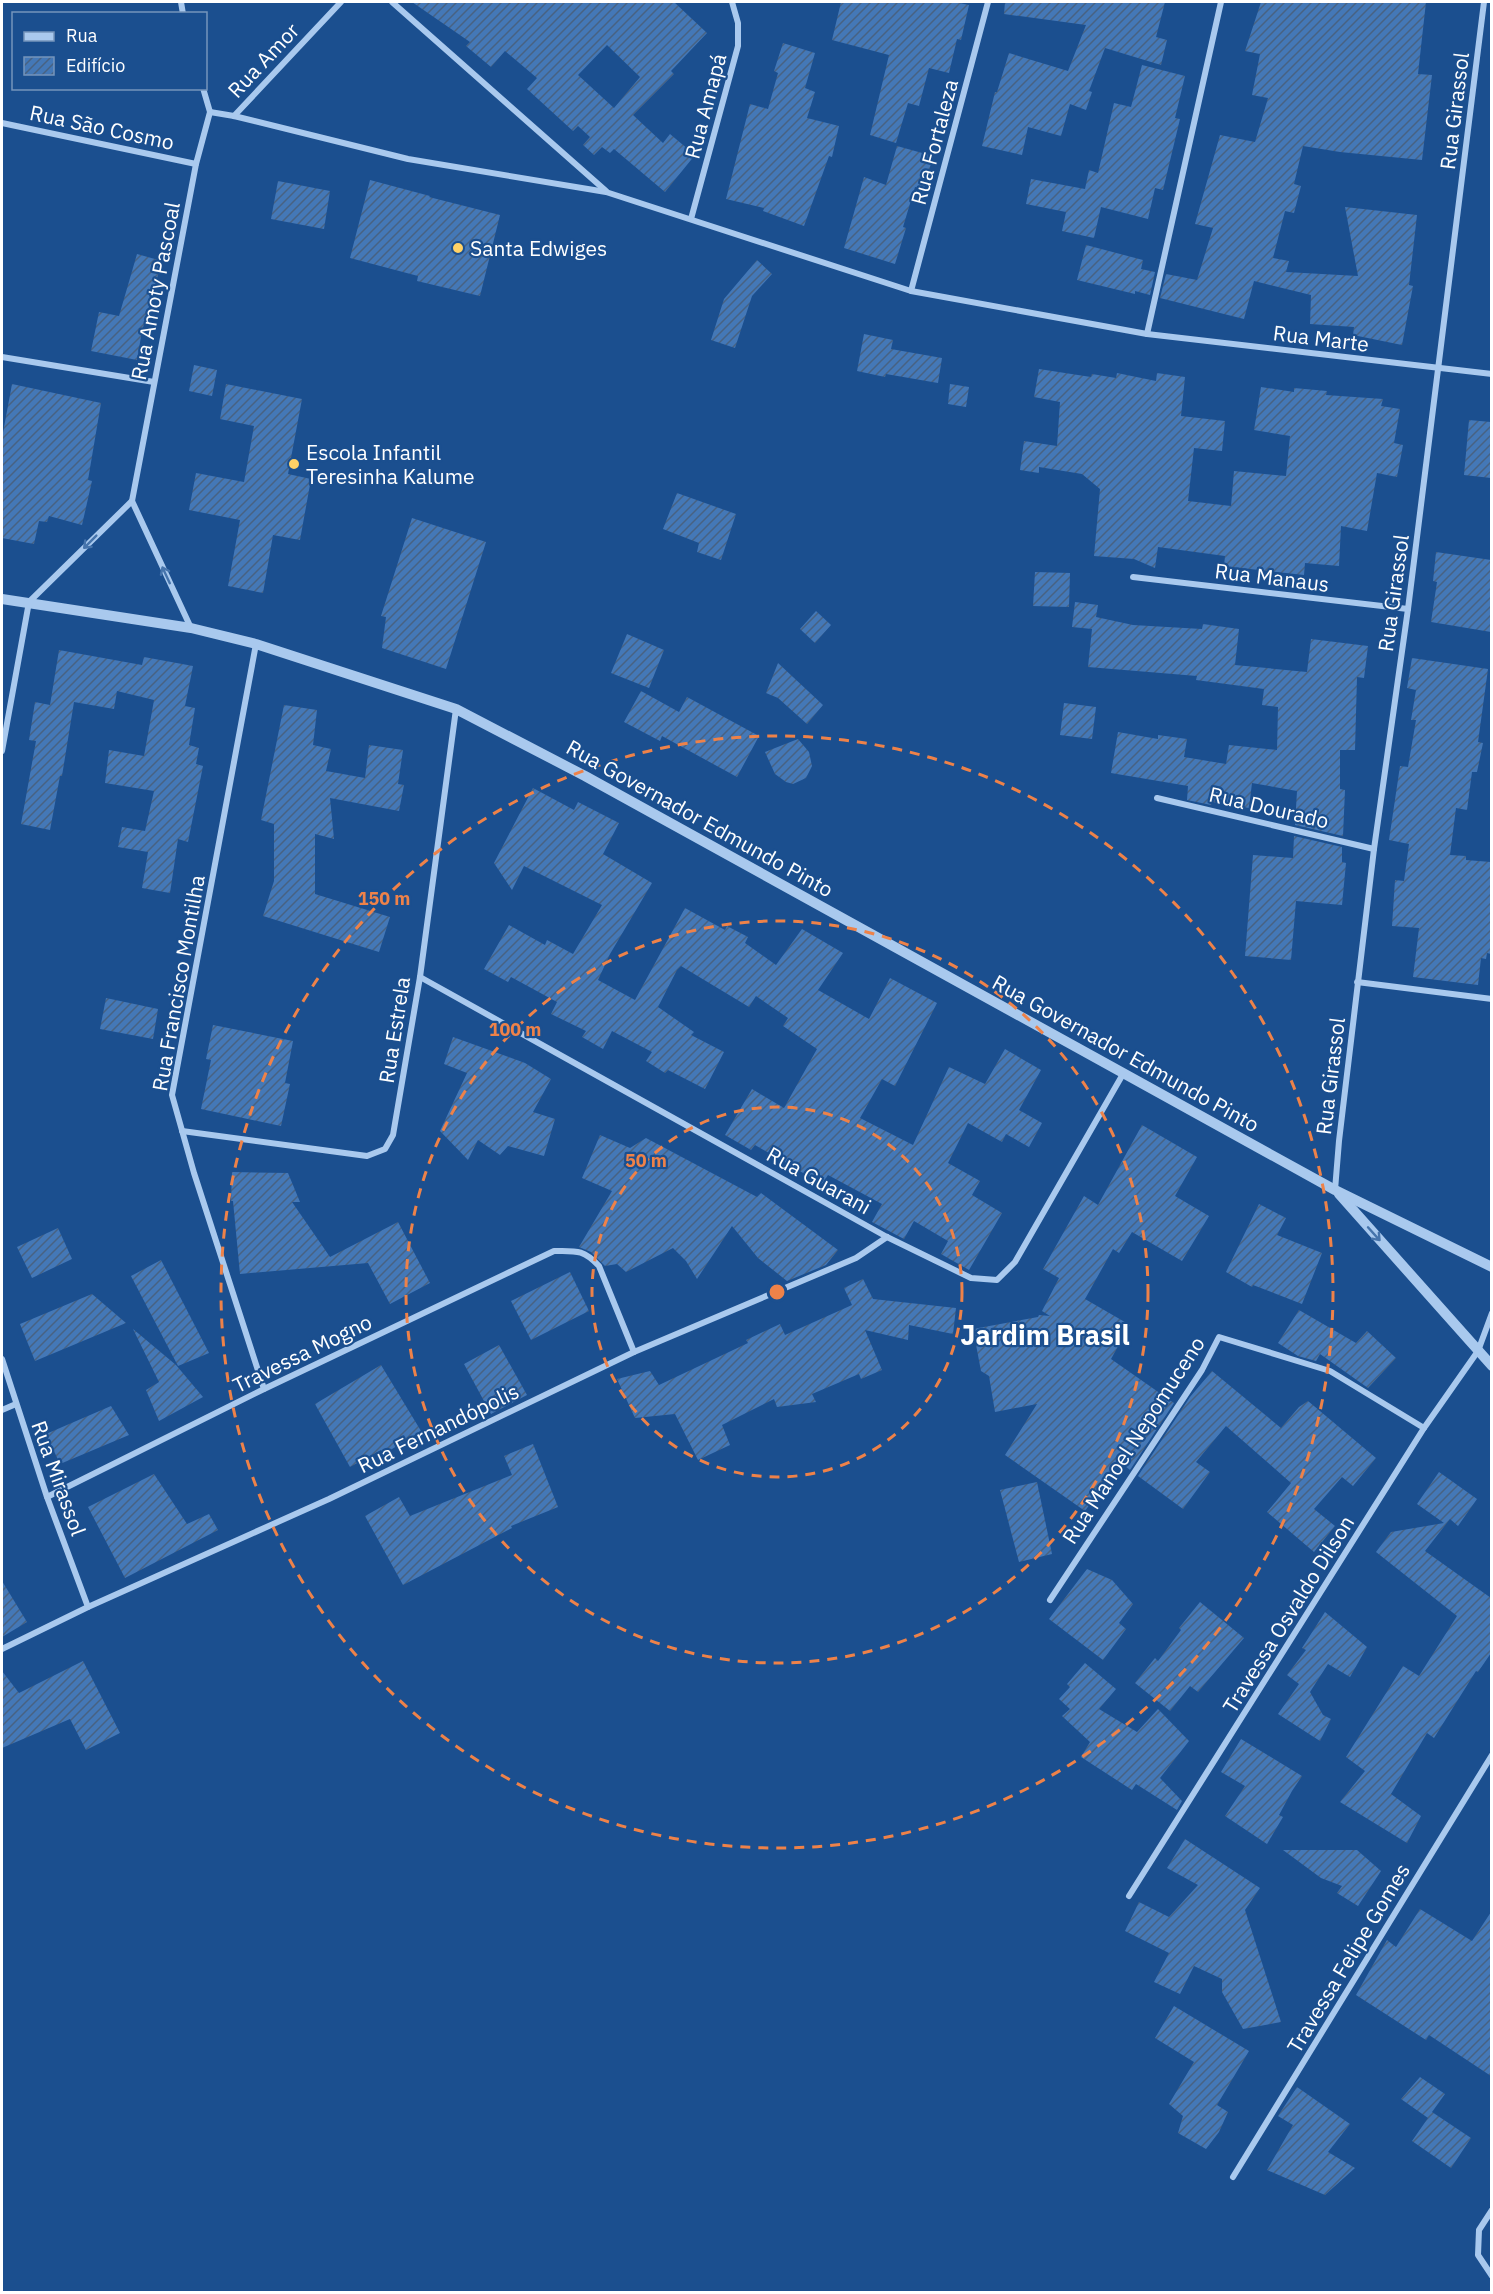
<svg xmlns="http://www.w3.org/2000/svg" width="1493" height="2294" viewBox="0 0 1493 2294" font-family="'IBM Plex Sans',sans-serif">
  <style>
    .building { fill: url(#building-hatch); fill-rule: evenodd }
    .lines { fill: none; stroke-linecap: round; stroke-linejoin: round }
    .minor { stroke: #a9c9ee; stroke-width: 6 }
    .tertiary { stroke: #a9c9ee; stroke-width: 10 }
    .oneway { stroke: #4674ac }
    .ring { fill: none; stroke: #ee8249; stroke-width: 3; stroke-dasharray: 10 8 }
    .poi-dot { fill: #ffd166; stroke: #1b4f8f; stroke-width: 2 }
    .labels { text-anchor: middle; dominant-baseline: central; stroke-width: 4.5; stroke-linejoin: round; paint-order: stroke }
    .street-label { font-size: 21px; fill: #fff; stroke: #1b4f8f }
    .poi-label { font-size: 21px; fill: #fff; stroke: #1b4f8f; text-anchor: start }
    .district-label { font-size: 27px; font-weight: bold; fill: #fff; stroke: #1b4f8f }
    .centre { fill: #ee8249; stroke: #1b4f8f; stroke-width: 3 }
    .ring-label { font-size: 18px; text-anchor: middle; font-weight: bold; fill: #ee8249; stroke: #1b4f8f; stroke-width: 4.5; stroke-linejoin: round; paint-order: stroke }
  </style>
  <defs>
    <pattern id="building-hatch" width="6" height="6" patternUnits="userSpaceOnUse" patternTransform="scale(1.5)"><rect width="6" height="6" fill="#4478b7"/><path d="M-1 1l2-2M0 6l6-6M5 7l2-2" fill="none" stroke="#486282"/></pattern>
  </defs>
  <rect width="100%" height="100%" fill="#1b4f8f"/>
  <g class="building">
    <path d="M412,2H674L707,33L671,71L674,74L633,115L663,143L670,134L695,155L665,192L614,149L610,153L602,147L594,155L583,145L590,137L578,126L573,131L527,89L537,78L505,51L491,67L466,46L470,42ZM607,45L640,77L614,108L578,75Z"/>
    <path d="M841,2H954L969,5L961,40L957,39L949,73L929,68L919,106L908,103L896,143L870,135L889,55L832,40Z"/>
    <path d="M1005,2H1165L1156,37L1167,40L1161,65L1105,48L1089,91L1092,92L1086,110L1070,104L1061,136L1028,127L1022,155L982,146L995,92H997L1009,53L1068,71L1086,25L1004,14Z"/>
    <path d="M1261,2H1426L1418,74L1432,75L1422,160L1340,152L1303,146L1294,184L1301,186L1294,213L1285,211L1273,258L1289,261L1286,272L1358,276L1345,207L1417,215L1409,285L1413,286L1402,345L1353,335L1354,327L1310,324L1311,295L1254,281L1244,319L1160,298L1166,274L1197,280L1213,228L1195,224L1220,135L1255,142L1268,98L1252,95L1260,54L1245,51Z"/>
    <path d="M783,43L815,53L805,88L815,92L807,118L839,126L832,157L829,156L804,226L763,211L764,208L726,199L750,104L768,109L778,73L774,71Z"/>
    <path d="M1142,65L1185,76L1175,118L1180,119L1163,190L1155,188L1148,219L1101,207L1094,238L1062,231L1066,212L1026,204L1031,179L1085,189L1089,170L1098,173L1114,103L1131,107Z"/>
    <path d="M897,146L933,156L924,189L915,187L903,227L906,228L895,264L844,248L864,177L886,185Z"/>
    <path d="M370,180L430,196L429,197L500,215L480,296L417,281L418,276L350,258Z"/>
    <path d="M278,181L330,191L324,229L271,219Z"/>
    <path d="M1086,245L1143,260L1141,269L1155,272L1150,295L1135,291V294L1077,280Z"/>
    <path d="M137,254L162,261L142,331L137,360L91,351L99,312L119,316Z"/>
    <path d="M757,260L772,274L752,296L735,348L711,340L724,299Z"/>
    <path d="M864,334L893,340L891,349L942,358L938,383L886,374L885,377L857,371Z"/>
    <path d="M194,365L217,370L212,396L189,391Z"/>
    <path d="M1039,369L1091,377L1092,374L1116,378L1117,373L1156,381L1157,373L1185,377L1181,416L1225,421L1222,451L1194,448L1188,501L1231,506L1234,471L1286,476L1290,436L1254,430L1261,387L1294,392V388L1327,391L1326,395L1383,399L1381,406L1400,409L1394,443L1403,445L1397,477L1377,473L1367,531L1341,526L1339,566L1305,563L1304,575L1224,566L1225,556L1158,547L1155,568L1134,559L1094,556L1100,489L1082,474L1039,467V473L1020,470L1024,441L1057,446L1060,402L1034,397Z"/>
    <path d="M12,384L101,403L88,480L92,481L82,525L49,516L47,522L39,521L34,544L2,538V438Z"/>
    <path d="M226,384L302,399L288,474L311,479L300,540L273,535L263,593L228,586L240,520L189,510L196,473L244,482L254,426L220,419Z"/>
    <path d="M950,384L969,387L966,407L948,404Z"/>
    <path d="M1469,420L1491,422V478L1464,475Z"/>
    <path d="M677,493L736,514L721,560L697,552L699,543L663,529Z"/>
    <path d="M412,518L486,542L446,669L382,648L386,617L381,616Z"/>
    <path d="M1436,552L1491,560V632L1431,622L1437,582L1433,581Z"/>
    <path d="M1035,572L1070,573L1069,607L1033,606Z"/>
    <path d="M1075,602L1098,605L1096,617L1133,625L1202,629L1203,624L1239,629L1235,665L1307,672L1311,639L1368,646L1364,678L1357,677L1355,750H1340V789L1345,790L1343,836L1295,825L1297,791L1252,783L1249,808L1212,802L1211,805L1187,800L1188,786L1111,773L1118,732L1158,739V735L1187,739L1184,757L1226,764L1229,745L1277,750L1278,707L1262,705L1264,689L1196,680L1197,676L1088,667L1092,629L1072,627Z"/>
    <path d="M816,611L831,625L815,643L800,629Z"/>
    <path d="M627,634L664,650L649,688L611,673Z"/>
    <path d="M59,650L142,665L144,657L193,666L185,706L195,708L189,745L199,748L196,764L203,766L188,842L178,839L170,893L142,888L148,852L118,847L122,827L145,831L154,791L105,783L109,750L144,756L154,700L117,691L114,709L74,702L62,776H60L50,830L21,824L36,741L29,740L35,702L50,705Z"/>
    <path d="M1412,658L1488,669L1478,742L1483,743L1477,772H1472L1467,810L1456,808L1450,855L1466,856V860L1491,862V954L1487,953L1486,959L1481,958L1478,985L1413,977L1419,928L1392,926L1395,880L1404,881L1409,844L1389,840L1400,766L1408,767L1416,720H1411L1416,690L1407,688Z"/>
    <path d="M778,663L823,705L807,724L778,698L766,693Z"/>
    <path d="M641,691L679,712L687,697L759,736L737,777L662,736L660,741L624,722Z"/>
    <path d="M1064,703L1096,707L1092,739L1060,735Z"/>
    <path d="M284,705L317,710L313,745L331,749L326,771L365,778L369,745L403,750L398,784L404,785L399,811L330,798L334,839L315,834V894L390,917L379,952L263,916L274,881V824L261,820Z"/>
    <path d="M798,739L809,752L812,766L806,778L793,784L786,782L775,774L765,752Z"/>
    <path d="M533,788L574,810L578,802L619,823L603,854L652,883L610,954L598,980L635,1000L685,908L725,930L727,926L748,937L745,943L776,965L802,929L843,953L818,990L869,1019L890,978L937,1003L895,1086L882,1079L860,1118L913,1145L949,1067L985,1084L1005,1049L1041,1070L1019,1110L1042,1123L1029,1147L1006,1134L1002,1142L968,1123L948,1163L980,1181L972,1195L1002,1213L969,1270L941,1254L948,1241L914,1221L904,1239L872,1222L882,1204L828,1175L822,1184L755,1145L751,1150L725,1135L752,1089L784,1108L817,1049L783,1026L788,1018L756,996L749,1007L681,966L677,970L658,1007L694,1032L691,1035L724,1052L705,1089L668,1070L665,1073L646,1061L652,1052L612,1031L603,1049L582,1037L586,1031L551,1014L557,1002L511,977L508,982L484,969L509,925L545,945L547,940L573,954L602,905L524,866L512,890L494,863Z"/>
    <path d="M1294,836L1342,847V862L1346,863L1342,905L1296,901L1291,960L1245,956L1253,855L1293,858Z"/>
    <path d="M106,998L158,1009L153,1039L100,1029Z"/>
    <path d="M213,1025L293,1041L285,1083L290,1084L281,1126L201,1109L211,1060L206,1059Z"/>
    <path d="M453,1037L525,1063L551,1079L533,1112L555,1119L544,1156L508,1146L500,1155L478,1140L468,1160L440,1131L467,1073L444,1064Z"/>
    <path d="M1142,1125L1197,1157L1175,1196L1209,1216L1182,1261L1132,1232L1119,1253L1113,1249L1085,1299L1130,1325L1111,1359L1174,1403L1130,1470L1120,1462L1085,1511L1005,1455L1037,1404L995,1412L989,1376L981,1371L973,1329L1038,1317L1039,1315L1050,1316L1042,1311L1059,1278L1043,1269L1084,1196L1098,1205Z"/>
    <path d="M600,1135L630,1148L646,1138L757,1197L761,1193L838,1250L826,1265L787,1281L758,1258L732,1226L697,1279L686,1261L673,1248L626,1272L617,1264L605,1266L591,1252L579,1247L612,1191L582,1178Z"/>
    <path d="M232,1172L288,1173L300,1202H292L330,1257L398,1222L430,1283L390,1304L368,1263L240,1274L233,1201H231Z"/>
    <path d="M1259,1204L1286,1218L1277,1235L1322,1253L1302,1304L1253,1285L1252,1287L1226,1272Z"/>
    <path d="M58,1228L72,1259L32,1278L17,1247Z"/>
    <path d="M161,1260L209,1353L178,1366L131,1276Z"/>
    <path d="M570,1272L589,1311L531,1340L511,1301Z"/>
    <path d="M863,1279L873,1299L956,1308L953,1334L909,1325L908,1340L865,1330L882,1370L861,1379L859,1374L812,1394L816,1402L777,1407L774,1399L722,1425L730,1445L698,1460L675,1414L635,1418L617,1379L650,1371L659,1385L748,1343L746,1340L780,1324L785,1335L852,1305L844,1288Z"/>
    <path d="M92,1294L126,1323L35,1361L20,1324Z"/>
    <path d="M1299,1310L1356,1343L1367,1331L1396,1358L1368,1388L1320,1354L1316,1361L1298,1356L1278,1343Z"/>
    <path d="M133,1329L176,1365L203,1397L159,1421L146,1390L159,1382Z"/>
    <path d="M499,1345L527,1395L491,1414L464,1364Z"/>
    <path d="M381,1365L421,1431L384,1454L381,1450L350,1467L315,1404Z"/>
    <path d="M1212,1371L1281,1428L1299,1407L1308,1401L1376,1458L1353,1486L1342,1477L1314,1509L1335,1526L1314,1552L1267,1512L1291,1483L1226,1426L1196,1462L1210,1472L1183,1509L1138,1476L1190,1397Z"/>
    <path d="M111,1406L129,1435L60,1464L46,1434Z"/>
    <path d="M533,1444L558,1507L511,1526L512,1528L403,1585L365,1516L399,1497L410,1516L512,1475L504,1456Z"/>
    <path d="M1439,1472L1477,1499L1458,1526L1450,1519L1425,1551L1491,1598V1653L1478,1672L1476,1671L1434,1738L1427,1733L1391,1794L1421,1816L1407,1843L1340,1802L1365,1771L1346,1757L1403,1666L1419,1676L1457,1616L1376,1552L1391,1532L1444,1523L1417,1504Z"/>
    <path d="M154,1474L187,1524L209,1514L218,1530L125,1578L88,1507Z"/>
    <path d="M1037,1482L1052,1554L1019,1562L1000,1490Z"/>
    <path d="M1087,1569L1112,1580L1133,1604L1119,1623L1126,1629L1103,1660L1049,1619Z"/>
    <path d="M2,1581L27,1622L2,1637Z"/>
    <path d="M1200,1602L1244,1638L1198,1692L1190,1686L1170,1711L1135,1683L1155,1658L1158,1661L1181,1630L1179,1628Z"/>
    <path d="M1325,1612L1367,1647L1350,1677L1328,1664L1310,1692L1323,1715L1331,1719L1320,1741L1278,1714L1299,1684L1287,1675L1306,1650L1302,1648Z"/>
    <path d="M83,1661L120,1733L86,1750L70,1719L2,1748V1671L19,1693Z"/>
    <path d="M1085,1663L1116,1689L1099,1709L1137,1732L1158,1709L1189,1741L1160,1778L1182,1801L1177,1810L1136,1784L1132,1790L1081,1757L1090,1742L1062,1716L1070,1709L1059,1699L1070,1687L1067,1684Z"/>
    <path d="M1241,1739L1302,1776L1292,1791L1279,1815L1283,1817L1267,1844L1225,1816L1245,1786L1221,1772Z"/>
    <path d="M1185,1839L1260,1888L1245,1910L1281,2022L1243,2029L1222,1992V1979L1194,1966L1180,1994L1154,1982L1169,1953L1125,1931L1139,1902L1169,1917L1198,1885L1167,1868Z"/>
    <path d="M1283,1850H1357L1381,1871L1358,1906L1337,1893L1342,1886L1321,1878Z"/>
    <path d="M1420,1909L1472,1941L1491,1912V2076L1429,2035L1426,2040L1356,1995L1387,1940L1396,1947Z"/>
    <path d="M1174,2006L1249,2051L1217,2105L1228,2112L1219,2132L1206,2149L1178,2133L1183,2116L1169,2104L1194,2062L1155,2038Z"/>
    <path d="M1420,2077L1445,2094L1432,2112L1471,2138L1451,2168L1412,2141L1428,2118L1401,2099Z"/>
    <path d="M1297,2087L1350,2124L1328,2152L1355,2168L1325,2195L1267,2170L1293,2125L1278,2116Z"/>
  </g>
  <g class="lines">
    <g class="minor">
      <path d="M181,2L183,14"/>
      <path d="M392,2L606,191"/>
      <path d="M210,112L234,116L408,159L606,192L911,291L1147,334L1492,374"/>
      <path d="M234,116L341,2"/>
      <path d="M2,123L196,164"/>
      <path d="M691,219L738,46V23L732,2"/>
      <path d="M911,291L988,2"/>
      <path d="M1147,334L1221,2"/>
      <path d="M2,357L154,382"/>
      <path d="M132,501L191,628"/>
      <path d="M1133,577L1408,609"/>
      <path d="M256,644L172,1095L194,1173L264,1389"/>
      <path d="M2,751L29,602L132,501L196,164L210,112L203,88"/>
      <path d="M1157,798L1374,849"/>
      <path d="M420,977L887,1237L971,1278L997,1280L1015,1262L1123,1074"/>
      <path d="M1357,982L1492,999"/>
      <path d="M182,1131L367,1156L385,1149L393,1135L420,977L456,709"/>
      <path d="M1335,1190L1339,1141L1374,849L1408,609L1484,2"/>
      <path d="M2,1359L47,1497L88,1607"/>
      <path d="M2,1410L16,1404"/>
      <path d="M47,1497L264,1389L554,1251C576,1251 583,1249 599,1266L634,1352"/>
      <path d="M1050,1600L1202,1370L1219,1337L1330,1371L1424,1428"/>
      <path d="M2,1649L88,1607L329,1499L634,1352L856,1258L887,1237"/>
      <path d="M1129,1896L1424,1428L1478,1351L1492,1313"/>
      <path d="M1233,2177L1492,1755"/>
      <path d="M1492,2210L1479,2230L1478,2255L1492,2276"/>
    </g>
    <g class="tertiary">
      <path d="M2,599L191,628L256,644L456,709L585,776L1335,1190L1492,1267"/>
      <path d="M1339,1194L1492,1366"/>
    </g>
  </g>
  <defs><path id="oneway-shaft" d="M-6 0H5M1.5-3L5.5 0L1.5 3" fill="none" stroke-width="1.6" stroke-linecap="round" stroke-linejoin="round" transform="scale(1.5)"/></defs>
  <g class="oneway">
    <use href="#oneway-shaft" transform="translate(90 542) rotate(135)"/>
    <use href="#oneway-shaft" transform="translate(166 575) rotate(-115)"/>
    <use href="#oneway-shaft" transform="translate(1374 1234) rotate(48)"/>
  </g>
  <g class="ring">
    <circle cx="777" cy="1292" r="185"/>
    <circle cx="777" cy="1292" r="371"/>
    <circle cx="777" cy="1292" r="556"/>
  </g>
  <g class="poi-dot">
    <circle cx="458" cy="248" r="6"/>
    <circle cx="294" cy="464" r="6"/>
  </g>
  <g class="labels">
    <g class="street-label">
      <text transform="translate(263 60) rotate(-47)">Rua Amor</text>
      <text transform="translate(705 106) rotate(-75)">Rua Amapá</text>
      <text transform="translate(1454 111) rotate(-83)">Rua Girassol</text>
      <text transform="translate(102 127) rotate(12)">Rua São Cosmo</text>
      <text transform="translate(934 142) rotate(-75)">Rua Fortaleza</text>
      <text transform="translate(155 291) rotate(-79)">Rua Amoty Pascoal</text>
      <text transform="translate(1321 338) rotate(7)">Rua Marte</text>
      <text transform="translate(1272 577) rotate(7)">Rua Manaus</text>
      <text transform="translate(1393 593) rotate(-82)">Rua Girassol</text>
      <text transform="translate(1269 807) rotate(13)">Rua Dourado</text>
      <text transform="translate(700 818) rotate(29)">Rua Governador Edmundo Pinto</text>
      <text transform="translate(178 983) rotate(-80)">Rua Francisco Montilha</text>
      <text transform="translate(394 1030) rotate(-81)">Rua Estrela</text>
      <text transform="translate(1126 1053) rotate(29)">Rua Governador Edmundo Pinto</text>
      <text transform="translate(1330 1076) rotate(-83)">Rua Girassol</text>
      <text transform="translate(819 1180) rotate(29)">Rua Guarani</text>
      <text transform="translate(302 1353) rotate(-26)">Travessa Mogno</text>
      <text transform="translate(438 1428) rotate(-26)">Rua Fernandópolis</text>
      <text transform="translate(1133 1440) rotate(-57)">Rua Manoel Nepomuceno</text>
      <text transform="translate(59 1478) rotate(70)">Rua Mirassol</text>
      <text transform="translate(1288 1614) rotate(-58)">Travessa Osvaldo Dilson</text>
      <text transform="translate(1348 1958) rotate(-59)">Travessa Felipe Gomes</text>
    </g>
    <g class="poi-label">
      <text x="470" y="248">Santa Edwiges</text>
      <text x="306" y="452">Escola Infantil<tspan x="306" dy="24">Teresinha Kalume</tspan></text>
    </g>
    <g class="district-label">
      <text x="1045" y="1334">Jardim Brasil</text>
    </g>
  </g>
  <circle cx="777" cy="1292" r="9" class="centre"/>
  <g class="ring-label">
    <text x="384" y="905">150 m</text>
    <text x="515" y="1036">100 m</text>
    <text x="646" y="1167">50 m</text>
  </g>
  <rect width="1493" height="2294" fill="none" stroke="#ffffff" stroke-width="6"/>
  <rect x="12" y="12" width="195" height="78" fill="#1b4f8f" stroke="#7695bc" stroke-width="1.5"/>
  <rect x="24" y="32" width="30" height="9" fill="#a9c9ee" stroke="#7695bc" stroke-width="1.5"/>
  <text x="66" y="42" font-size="18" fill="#ffffff">Rua</text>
  <rect x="24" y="57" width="30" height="18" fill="url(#building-hatch)" stroke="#7695bc" stroke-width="1.5"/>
  <text x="66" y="72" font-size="18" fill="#ffffff">Edifício</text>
</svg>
